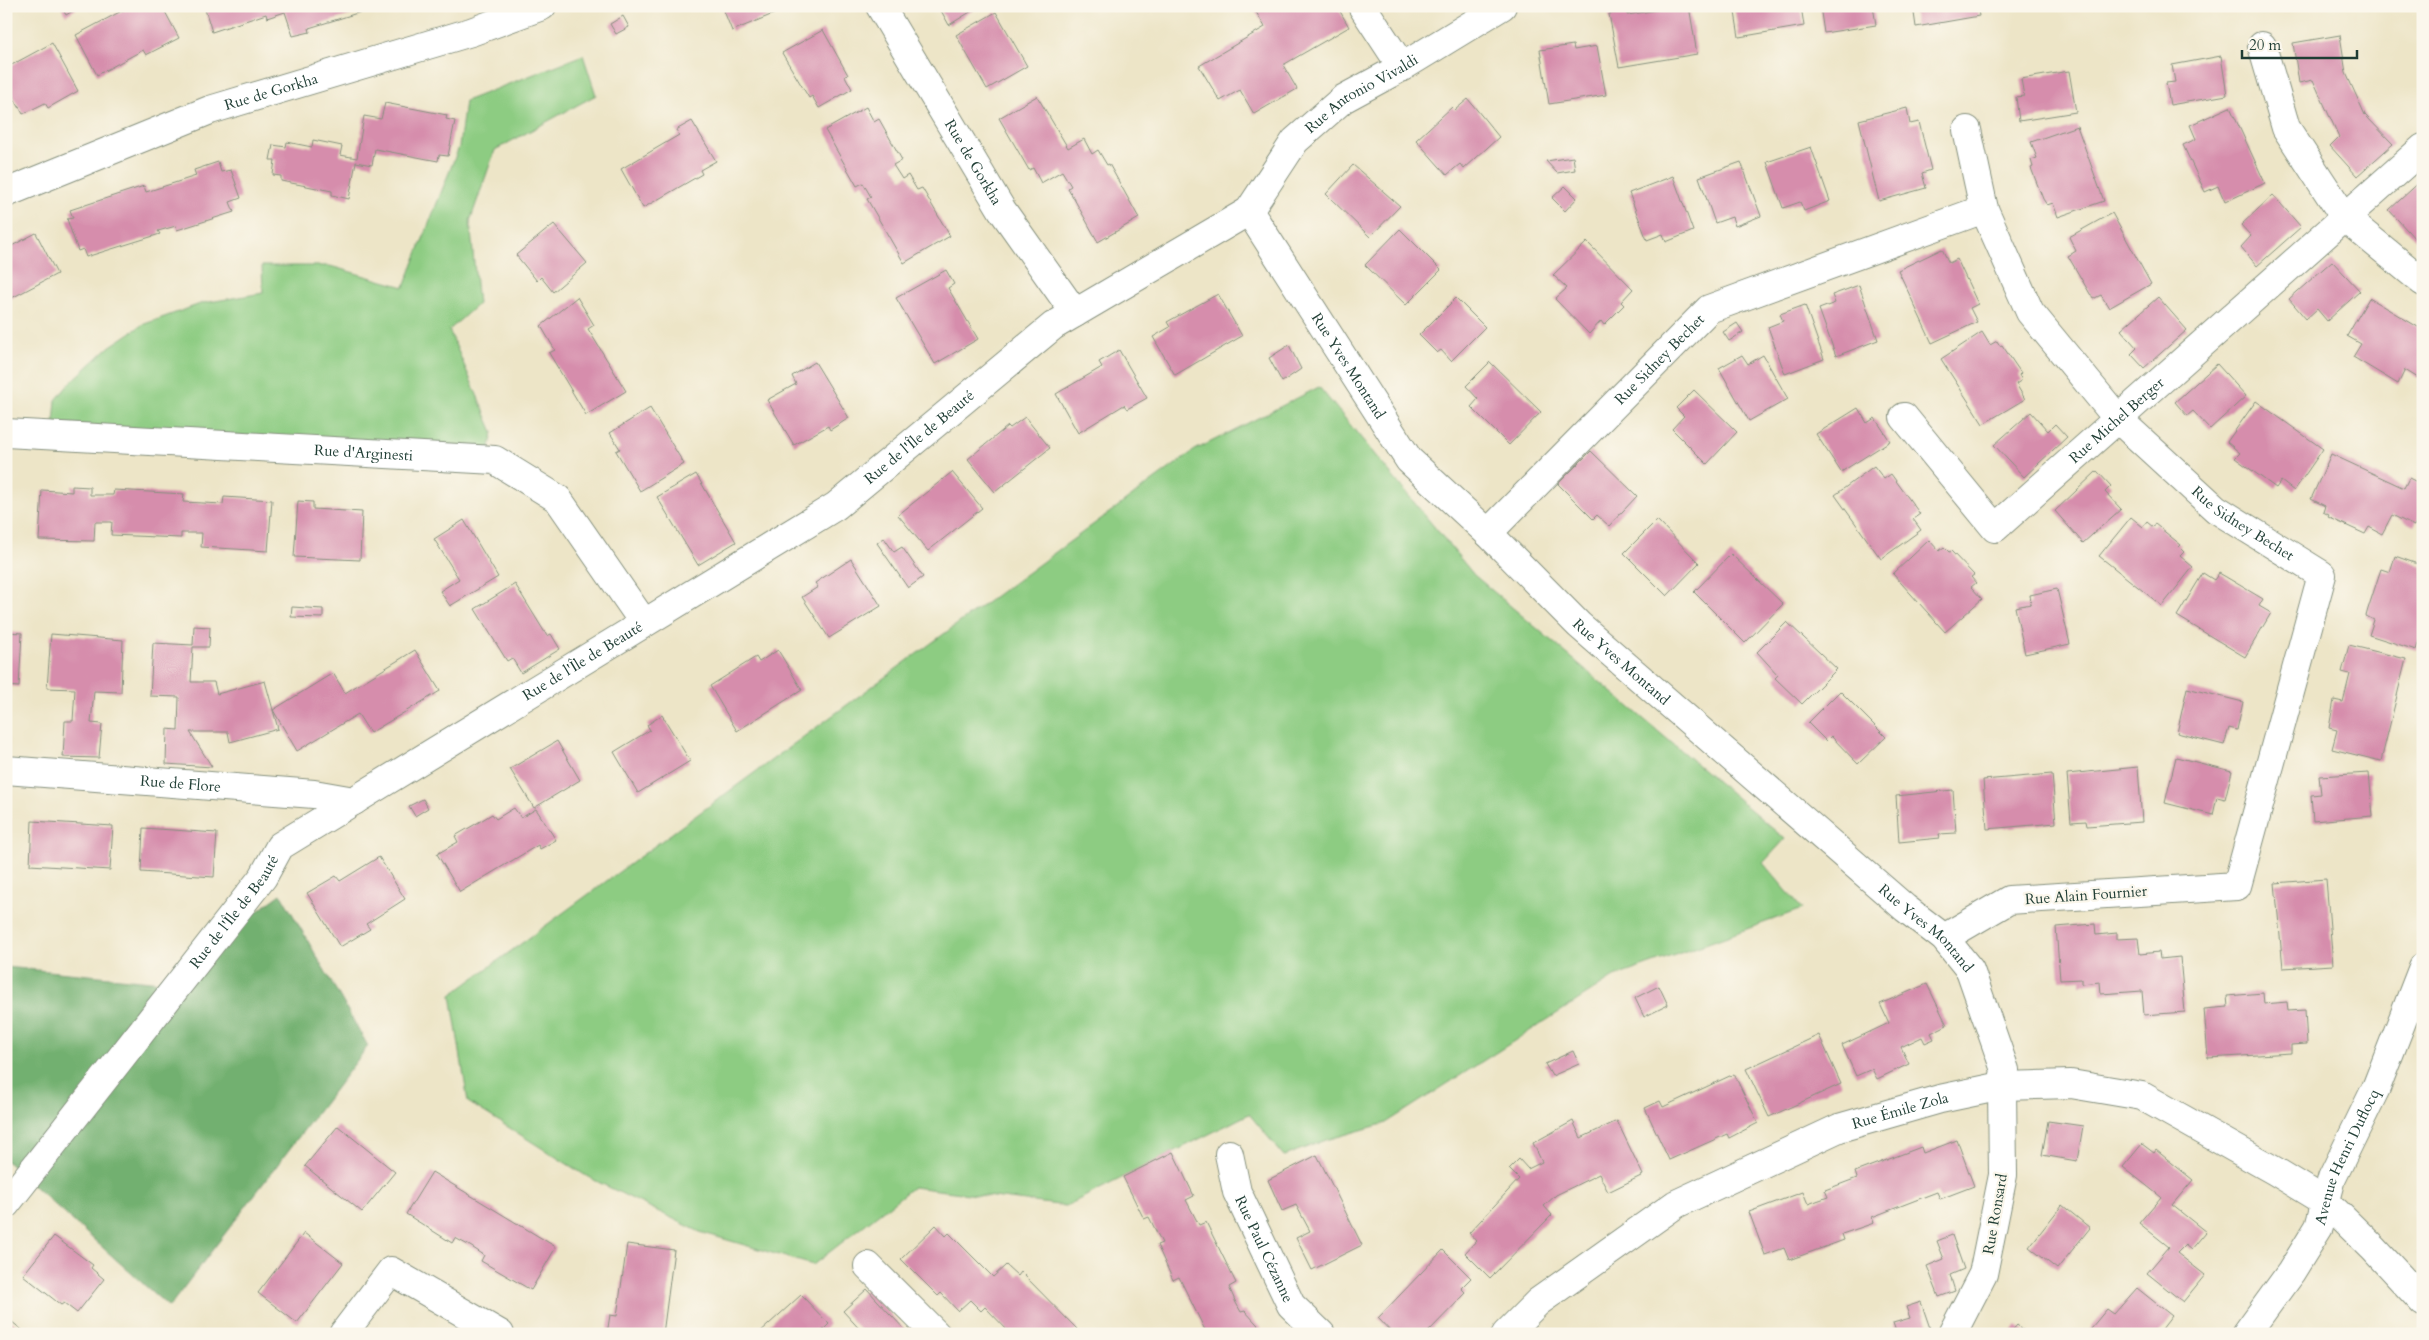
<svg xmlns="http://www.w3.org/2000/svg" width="2429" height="1340" viewBox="0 0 2429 1340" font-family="Cardo,serif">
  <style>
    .green { fill: #8dcc82; stroke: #56845b }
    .forest { fill: #72b070; stroke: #487652 }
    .building { fill: #d68dac }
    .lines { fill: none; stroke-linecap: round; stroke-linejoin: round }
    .minor-casing { stroke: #86917e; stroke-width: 30 }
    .minor { stroke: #fff; stroke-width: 28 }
    .labels { text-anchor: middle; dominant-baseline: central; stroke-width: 4.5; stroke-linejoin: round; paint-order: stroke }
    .street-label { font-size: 15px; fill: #1f3d34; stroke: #fbf7ec }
  </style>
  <rect width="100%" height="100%" fill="#fbf7ec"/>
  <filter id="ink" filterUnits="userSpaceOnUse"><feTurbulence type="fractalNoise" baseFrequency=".02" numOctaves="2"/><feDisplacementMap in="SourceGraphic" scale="10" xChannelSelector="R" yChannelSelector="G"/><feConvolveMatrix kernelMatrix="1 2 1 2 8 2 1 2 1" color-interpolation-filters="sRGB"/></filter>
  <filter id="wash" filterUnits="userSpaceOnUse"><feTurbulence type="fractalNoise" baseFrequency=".0096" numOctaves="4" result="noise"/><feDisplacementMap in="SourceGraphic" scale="20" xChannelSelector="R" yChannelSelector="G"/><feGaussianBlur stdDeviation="1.12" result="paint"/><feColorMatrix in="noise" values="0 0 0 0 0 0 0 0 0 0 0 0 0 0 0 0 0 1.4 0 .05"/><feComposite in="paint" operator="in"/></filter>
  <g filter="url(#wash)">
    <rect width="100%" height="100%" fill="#ede5c7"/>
    <g class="green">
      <path d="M583,55L596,95L495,150L470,221L478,304L449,330L493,432L489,452L54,423L56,400L69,384L109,347L142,325L203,303L263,293L262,266H330L404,287L459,147L465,101Z"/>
      <path d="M1319,387L1474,575L1785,839L1763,863L1802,909L1614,977L1386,1123L1326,1140L1284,1156L1249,1114L1066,1206L913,1187L813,1265L700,1232L588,1177L468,1102L451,995L1195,450Z"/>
    </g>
    <path class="forest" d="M281,894L368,1046L169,1307L6,1161V967L161,982Z"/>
    <g id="blocks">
      <g class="building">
        <path d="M61,6H75L76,9L66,15Z"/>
        <path d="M131,6H162L179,38L146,55L143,50L97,75L76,35Z"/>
        <path d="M204,6H363L364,11L309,28L310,32L293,36L285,12L267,18L266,14L212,32Z"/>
        <path d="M722,6H776L778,12L732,31Z"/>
        <path d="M932,6H980L949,25L939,7L935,10Z"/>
        <path d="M1255,6H1337L1349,27L1283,65L1297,89L1254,114L1240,90L1220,101L1199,66L1265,27L1253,7Z"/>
        <path d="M1680,6H1689L1697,54L1619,67L1609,14L1627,11V15Z"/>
        <path d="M1734,6H1801L1804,26L1739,37Z"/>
        <path d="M1820,6H1873L1876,25L1824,33Z"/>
        <path d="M1913,6H1977L1979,16L1916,27Z"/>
        <path d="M996,12L1027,66L987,89L956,35Z"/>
        <path d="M623,16L629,27L616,34L610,24Z"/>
        <path d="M823,30L848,75L845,76L852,89L819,108L812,96L809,98L782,53Z"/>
        <path d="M2340,35L2346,73L2365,115L2393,144L2357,176L2330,146L2339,137L2313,80L2299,83L2293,43Z"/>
        <path d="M52,43L78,91L48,108L45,103L23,114L6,84V68Z"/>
        <path d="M1573,45L1574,50L1597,46L1606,95L1549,104L1540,50Z"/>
        <path d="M2221,56L2227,95L2170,105L2166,83L2175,82L2172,65Z"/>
        <path d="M2069,71L2076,112L2019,121L2016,97L2024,96L2021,79Z"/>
        <path d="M1037,96L1068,148L1084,139L1092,154L1098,150L1107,165L1109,164L1139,218L1098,242L1068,188L1071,186L1062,171L1041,183L1033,168L1029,170L999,118Z"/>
        <path d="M1468,99L1499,137L1464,169L1460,164L1447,175L1416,140L1452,107L1455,110Z"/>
        <path d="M385,103L447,115L446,119L455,121L448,156L439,155L438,161L375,149L372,165L356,162L349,199L332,195V191L281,181V176L273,175L275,160H270L273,145L286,147L287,142L312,147L313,140L342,146L340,155L357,158L364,116L381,119Z"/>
        <path d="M866,107L874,122L879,119L902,160L893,165L902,179L908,175L917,190L922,188L950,236L904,263L867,199L871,197L863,183L857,186L825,130Z"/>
        <path d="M2230,107L2265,183L2225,202L2218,186L2205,192L2183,145L2196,139L2190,125Z"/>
        <path d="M1907,108L1910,124L1919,122L1931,170L1922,173L1926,188L1879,201L1859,120Z"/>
        <path d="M692,121L716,161L700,170L702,174L643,208L621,169L679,135L676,130Z"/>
        <path d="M2077,126L2104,201L2058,217L2053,203L2047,205L2043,199L2031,168L2033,167L2031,160L2037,158L2031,142Z"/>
        <path d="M1811,147L1830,201L1804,211L1800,202L1783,208L1767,162Z"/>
        <path d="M1573,157L1575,170L1557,173L1546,161Z"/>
        <path d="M218,162L221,172L231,170L241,198L230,202L234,212L177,230L176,226L158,231L160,234L86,257L83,249L78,251L67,219L73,218L70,210L144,186L146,192L196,176L194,170Z"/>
        <path d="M1741,162L1761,216L1735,226L1732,217L1715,223L1699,177Z"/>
        <path d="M1353,165L1400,206L1370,237L1326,194Z"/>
        <path d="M1673,176L1693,231L1666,242L1663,234L1647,240L1629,193Z"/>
        <path d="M2423,179V234L2416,240L2389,210Z"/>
        <path d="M1565,186L1577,198L1565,211L1552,198Z"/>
        <path d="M2273,195L2301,227L2257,266L2241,247L2251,236L2241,225Z"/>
        <path d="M2112,213L2151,284L2109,308L2101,295L2093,299L2068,256L2076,251L2069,237Z"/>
        <path d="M554,224L587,263L553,292L541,277L537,281L516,255Z"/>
        <path d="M1400,229L1441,270L1406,305L1365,265Z"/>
        <path d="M36,233L57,274L6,301V249Z"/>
        <path d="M1587,242L1633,289L1621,302L1624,305L1604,325L1601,321L1589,334L1555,299L1567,288L1553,275Z"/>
        <path d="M1942,249L1949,263L1957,259L1978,304L1970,308L1977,322L1932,343L1898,270Z"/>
        <path d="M2332,261L2360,291L2327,321L2317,309L2306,319L2289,299Z"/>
        <path d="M946,270L954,284L948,288L978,339L935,364L896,298Z"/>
        <path d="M1859,285L1878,340L1836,356L1819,309L1835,303L1832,295Z"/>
        <path d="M1218,294L1242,336L1175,375L1153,337L1170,327L1167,322Z"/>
        <path d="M577,297L594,325L588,329L626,391L586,415L549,353L555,350L541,326Z"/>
        <path d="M2158,297L2187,330L2144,368L2131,354L2137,348L2121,330Z"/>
        <path d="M1456,298L1485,327L1451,361L1441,350L1437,353L1419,335Z"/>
        <path d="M2369,298L2423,330V370L2418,378L2405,370L2398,384L2353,357L2361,344L2347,336Z"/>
        <path d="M1805,305L1824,359L1785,374L1768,327L1783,321L1780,314Z"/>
        <path d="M1737,323L1743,332L1729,341L1723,332Z"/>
        <path d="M1982,332L1990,345L1997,341L2000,346L2002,345L2021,373L2019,375L2022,380L2016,384L2025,399L1983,424L1941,359Z"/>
        <path d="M1289,345L1301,369L1282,382L1269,358Z"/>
        <path d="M1119,350L1147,398L1127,409L1124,405L1078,433L1056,394L1102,367L1099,362Z"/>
        <path d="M1742,355L1748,364L1763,355L1788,399L1749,421L1719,368Z"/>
        <path d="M815,362L849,418L830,430L828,426L794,445L767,400L796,384L792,376Z"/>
        <path d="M1490,362L1541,412L1509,445L1471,407L1478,399L1466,386Z"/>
        <path d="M2217,364L2246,396L2210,429L2193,411L2187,416L2175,402Z"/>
        <path d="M1694,390L1737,432L1707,464L1672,429L1684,416L1676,408Z"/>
        <path d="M2256,401L2323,449L2294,491L2281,481L2276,488L2235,458L2240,453L2227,442Z"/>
        <path d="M650,408L684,464L640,491L616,451L620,449L610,433Z"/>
        <path d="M1858,408L1867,423L1875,418L1890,441L1841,472L1816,434Z"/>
        <path d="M2031,412L2048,431L2055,424L2067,437L2024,477L1994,445Z"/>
        <path d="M1025,417L1050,448L995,492L968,459L1008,426L1010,428Z"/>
        <path d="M1591,451L1637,496L1609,526L1597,515L1593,519L1558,484Z"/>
        <path d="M2331,454L2404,488L2409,478L2423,485V508L2414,526L2392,515L2382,534L2369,527L2365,534L2328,517L2329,515L2323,512L2325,506L2311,499Z"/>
        <path d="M1874,466L1884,479L1891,474L1920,514L1913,519L1921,530L1881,559L1835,495Z"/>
        <path d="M2097,471L2111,486L2105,492L2121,509L2083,543L2055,511Z"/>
        <path d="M952,472L982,508L928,551L898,515Z"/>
        <path d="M696,474L736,542L698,565L657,497Z"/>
        <path d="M72,486L90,487V495H113L114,490L184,494L183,502L223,504L224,497L272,500L268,551L201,547L202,533H181V538L111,535L112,522H95L94,541L39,540L42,490L72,492Z"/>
        <path d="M298,501L313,502V509L362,512L360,560L294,557Z"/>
        <path d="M2131,517L2143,527L2147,522L2153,527L2155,524L2181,545L2179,547L2184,552L2180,556L2193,567L2162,606L2099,556Z"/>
        <path d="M464,520L498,577L450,606L440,591L459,579L434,539Z"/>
        <path d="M1657,520L1699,563L1667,596L1624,553Z"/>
        <path d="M884,538L894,552L902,547L923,577L908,588L877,543Z"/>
        <path d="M1929,540L1939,551L1944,547L1949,552L1951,551L1974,575L1971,577L1976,583L1971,587L1982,599L1945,632L1893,574Z"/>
        <path d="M1731,554L1783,604L1745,643L1694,592Z"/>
        <path d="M2395,556L2423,566V628L2416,650L2369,635L2374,620L2366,616L2368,609L2381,569L2390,572Z"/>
        <path d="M851,559L881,606L829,638L802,597L818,587L815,583Z"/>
        <path d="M2203,573L2214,580L2219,573L2226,577L2263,599L2259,606L2271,613L2245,657L2177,616Z"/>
        <path d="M515,584L547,636L551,634L560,649L521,673L512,658L507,661L475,609Z"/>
        <path d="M2057,589L2070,644L2025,654L2015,607L2031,604L2030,595Z"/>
        <path d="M292,607L323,609V618L291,617Z"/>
        <path d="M1787,622L1837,669L1802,704L1775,678L1778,675L1757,652Z"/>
        <path d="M194,626L210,627L209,647H193L191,682H214L217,694L265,681L273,710L333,673L345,693L415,650L440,691L370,733L358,714L297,751L273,710L278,729L230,742L228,732H190L212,767L166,764L167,729L178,730L179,697L150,696L153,643L193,645Z"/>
        <path d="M6,632L22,633L19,687L6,686Z"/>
        <path d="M51,634L123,640L121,692L94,691L91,723L102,724L99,758L63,757L65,721H73L75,689L47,688Z"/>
        <path d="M2349,645L2406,659L2381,761L2332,749L2337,730L2329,728L2334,700L2343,702L2350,674L2342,672Z"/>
        <path d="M778,650L802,690L737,731L710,686L756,657L759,662Z"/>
        <path d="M2187,688L2243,702L2237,730L2229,728L2224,745L2177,733Z"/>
        <path d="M1840,691L1886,737L1858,764L1831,736L1826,741L1808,723Z"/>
        <path d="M662,715L690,761L638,793L614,752L650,730L647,725Z"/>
        <path d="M557,741L580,780L534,808L510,769Z"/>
        <path d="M2176,757L2232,771L2225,799L2217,797L2213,815L2165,803Z"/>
        <path d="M2138,767L2142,822L2087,826L2086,821L2071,822L2067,774Z"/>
        <path d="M2369,773L2373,816L2313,821L2311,795L2321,794L2319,776Z"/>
        <path d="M2052,774L2056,823L1987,829L1983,780Z"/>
        <path d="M1953,790L1956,833L1939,834L1940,838L1899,842L1896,796Z"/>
        <path d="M423,799L428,808L415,816L409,806Z"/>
        <path d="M514,808L521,818L536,809L556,840L540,849L538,845L460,892L437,854L458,842L455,836L474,825L492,814L496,819Z"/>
        <path d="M6,819H11L9,863H6Z"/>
        <path d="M32,821L113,826L110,870L30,865Z"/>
        <path d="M143,828L217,833L214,877L141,872Z"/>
        <path d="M379,857L405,899L366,924L370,929L340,947L307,893L336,876L340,881Z"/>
        <path d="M2326,879L2333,965L2283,968L2275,883Z"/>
        <path d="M2095,924L2096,935L2117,933V939L2138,938L2140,954L2159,952L2160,959L2180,957L2185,1012L2144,1015L2142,991L2101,994L2100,982L2081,984V979L2060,980L2056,927Z"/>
        <path d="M1927,984L1947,1025L1931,1033L1934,1039L1925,1043L1922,1037L1901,1047L1909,1064L1877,1079L1872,1069L1856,1076L1842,1045L1889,1023L1880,1004Z"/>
        <path d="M1659,986L1668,1005L1644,1017L1635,998Z"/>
        <path d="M2263,993L2264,1004L2287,1002L2288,1011L2305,1010L2307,1044L2291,1045V1053L2208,1058L2204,1009L2228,1007L2227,996Z"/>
        <path d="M1819,1035L1841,1084L1769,1117L1746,1069Z"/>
        <path d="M1573,1051L1579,1064L1552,1076L1545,1064Z"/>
        <path d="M1734,1074L1758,1123L1729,1138L1727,1134L1669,1160L1645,1108L1660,1101L1663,1107Z"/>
        <path d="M1573,1121L1581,1138L1617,1121L1643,1175L1608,1192L1599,1174L1556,1195L1544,1206L1552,1215L1490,1278L1465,1253L1476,1241L1469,1233L1519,1179L1509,1169L1519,1159L1528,1169L1542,1162L1533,1143Z"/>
        <path d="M2048,1121L2083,1126L2077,1161L2042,1155Z"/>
        <path d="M338,1126L395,1172L362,1212L305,1166Z"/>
        <path d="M1957,1140L1974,1186L1940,1199L1937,1192L1872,1217L1874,1223L1842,1234L1844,1240L1789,1260L1784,1248L1765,1255L1749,1212L1803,1192L1808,1204L1828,1197L1825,1190L1857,1178L1855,1172L1921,1147L1923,1153Z"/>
        <path d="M2142,1144L2154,1153L2156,1150L2193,1180L2172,1205L2206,1232L2191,1250L2185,1245L2177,1253L2205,1275L2183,1302L2147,1273L2169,1247L2139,1223L2161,1197L2123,1167Z"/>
        <path d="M1173,1152L1194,1196L1186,1200L1199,1225L1206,1222L1236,1283L1229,1287L1236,1303L1241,1312L1245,1311L1266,1334H1207L1179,1277L1173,1280L1157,1245L1162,1243L1149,1217L1144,1219L1123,1177Z"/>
        <path d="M1317,1155L1362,1245L1312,1270L1296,1238L1310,1231L1296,1205L1282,1211L1268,1180Z"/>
        <path d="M432,1172L556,1247L531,1290L481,1261L484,1255L470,1246L455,1238L452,1243L406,1214Z"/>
        <path d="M2062,1205L2090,1228L2057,1269L2029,1247Z"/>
        <path d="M936,1225L946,1236L949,1233L993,1277L1006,1265L1018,1276L1021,1272L1077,1329L1073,1334H1011L985,1307L981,1311L970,1300L958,1311L941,1293L938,1296L901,1259Z"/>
        <path d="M304,1233L343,1263L297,1323L258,1293Z"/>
        <path d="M1952,1235L1964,1269L1950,1275L1955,1291L1939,1297L1927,1266L1944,1259L1937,1241Z"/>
        <path d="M54,1236L93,1265L91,1268L104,1279L77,1313L64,1303L61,1305L23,1275Z"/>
        <path d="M627,1244L674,1250L663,1334H607L610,1315L617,1316Z"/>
        <path d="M1443,1250L1471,1278L1461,1288L1466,1293L1426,1334H1393L1378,1318Z"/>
        <path d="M2137,1288L2172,1316L2158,1334H2086L2107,1309L2114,1314Z"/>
        <path d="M867,1289L889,1313L909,1334H864L843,1311Z"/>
        <path d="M801,1295L829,1324L819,1334H758Z"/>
        <path d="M1921,1302L1932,1334H1897L1893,1323L1910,1318L1906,1307Z"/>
        <path d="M6,1317L27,1334H6Z"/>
        <path d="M2017,1325L2028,1334H2009Z"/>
      </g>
    </g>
  </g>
  <g filter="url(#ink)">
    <use href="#blocks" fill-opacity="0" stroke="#86917e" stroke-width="1"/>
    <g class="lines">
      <g class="minor-casing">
        <g id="minor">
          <path id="s1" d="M880,6L1002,210L1075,313"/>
          <path d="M1362,6L1402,67"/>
          <path d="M2262,46L2286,128L2345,218L2423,282"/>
          <path d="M1967,130L1984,209"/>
          <path id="s2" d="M6,193L210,110L471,32L542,6"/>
          <path id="s3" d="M1249,211L1409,460L1488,533L1579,625L1905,908L1944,938L1970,970L2005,1070L2002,1086L2003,1175L1983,1274L1952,1334"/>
          <path id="s4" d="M1904,417L1995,528L2423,148"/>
          <path id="s5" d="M6,433L495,460L558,499L644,623"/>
          <path id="s6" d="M1488,533L1709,309L1984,209L2030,312L2118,419L2216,509L2322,575L2237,886L2009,900L1944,938"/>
          <path id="s7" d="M6,770L314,794L354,801"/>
          <path id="s8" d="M1229,1154L1237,1192L1291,1305L1321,1334"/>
          <path id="s9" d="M6,1204L263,877L280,846L836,506L1053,326L1249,211L1295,141L1343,99L1402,67L1502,6"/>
          <path d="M868,1266L936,1334"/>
          <path d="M343,1334L391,1271L500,1334"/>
          <path id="s10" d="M1506,1334L1538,1302L1676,1204L1839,1128L1940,1099L2002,1086L2071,1084L2142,1096L2275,1171L2326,1202L2374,1249L2423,1302"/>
          <path id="s11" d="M2246,1334L2291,1272L2319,1227L2332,1178L2376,1088L2423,967"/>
        </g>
      </g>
      <use href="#minor" class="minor"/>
    </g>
  </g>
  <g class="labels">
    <g class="street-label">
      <text stroke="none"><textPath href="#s2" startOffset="284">Rue de Gorkha</textPath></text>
      <text stroke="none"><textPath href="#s9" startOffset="1778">Rue Antonio Vivaldi</textPath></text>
      <text stroke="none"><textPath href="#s1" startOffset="182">Rue de Gorkha</textPath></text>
      <text stroke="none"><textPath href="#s6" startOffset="244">Rue Sidney Bechet</textPath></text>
      <text stroke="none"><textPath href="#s3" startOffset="184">Rue Yves Montand</textPath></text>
      <text stroke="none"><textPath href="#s4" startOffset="306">Rue Michel Berger</textPath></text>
      <text stroke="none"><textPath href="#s9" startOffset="1211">Rue de l'Île de Beauté</textPath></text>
      <text stroke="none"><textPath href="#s5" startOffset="358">Rue d'Arginesti</textPath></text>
      <text stroke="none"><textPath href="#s6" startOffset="1022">Rue Sidney Bechet</textPath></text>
      <text stroke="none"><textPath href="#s9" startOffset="806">Rue de l'Île de Beauté</textPath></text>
      <text stroke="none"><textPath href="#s3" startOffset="589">Rue Yves Montand</textPath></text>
      <text stroke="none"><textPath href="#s7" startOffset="175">Rue de Flore</textPath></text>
      <text transform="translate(2086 895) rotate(-4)">Rue Alain Fournier</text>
      <text stroke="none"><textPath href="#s9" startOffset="371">Rue de l'Île de Beauté</textPath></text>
      <text stroke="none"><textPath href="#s3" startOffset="994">Rue Yves Montand</textPath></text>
      <text stroke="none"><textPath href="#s10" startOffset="458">Rue Émile Zola</textPath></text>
      <text stroke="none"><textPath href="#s11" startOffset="205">Avenue Henri Duflocq</textPath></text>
      <text transform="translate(1995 1214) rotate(-80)">Rue Ronsard</text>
      <text stroke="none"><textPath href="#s8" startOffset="102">Rue Paul Cézanne</textPath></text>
    </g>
  </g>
  <rect width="2429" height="1340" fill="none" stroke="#fbf7ec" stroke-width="25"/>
  <path d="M2242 50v8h115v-8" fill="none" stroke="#1f3d34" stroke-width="2.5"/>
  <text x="2249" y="50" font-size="15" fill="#1f3d34" stroke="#fbf7ec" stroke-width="4" paint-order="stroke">20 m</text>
</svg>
